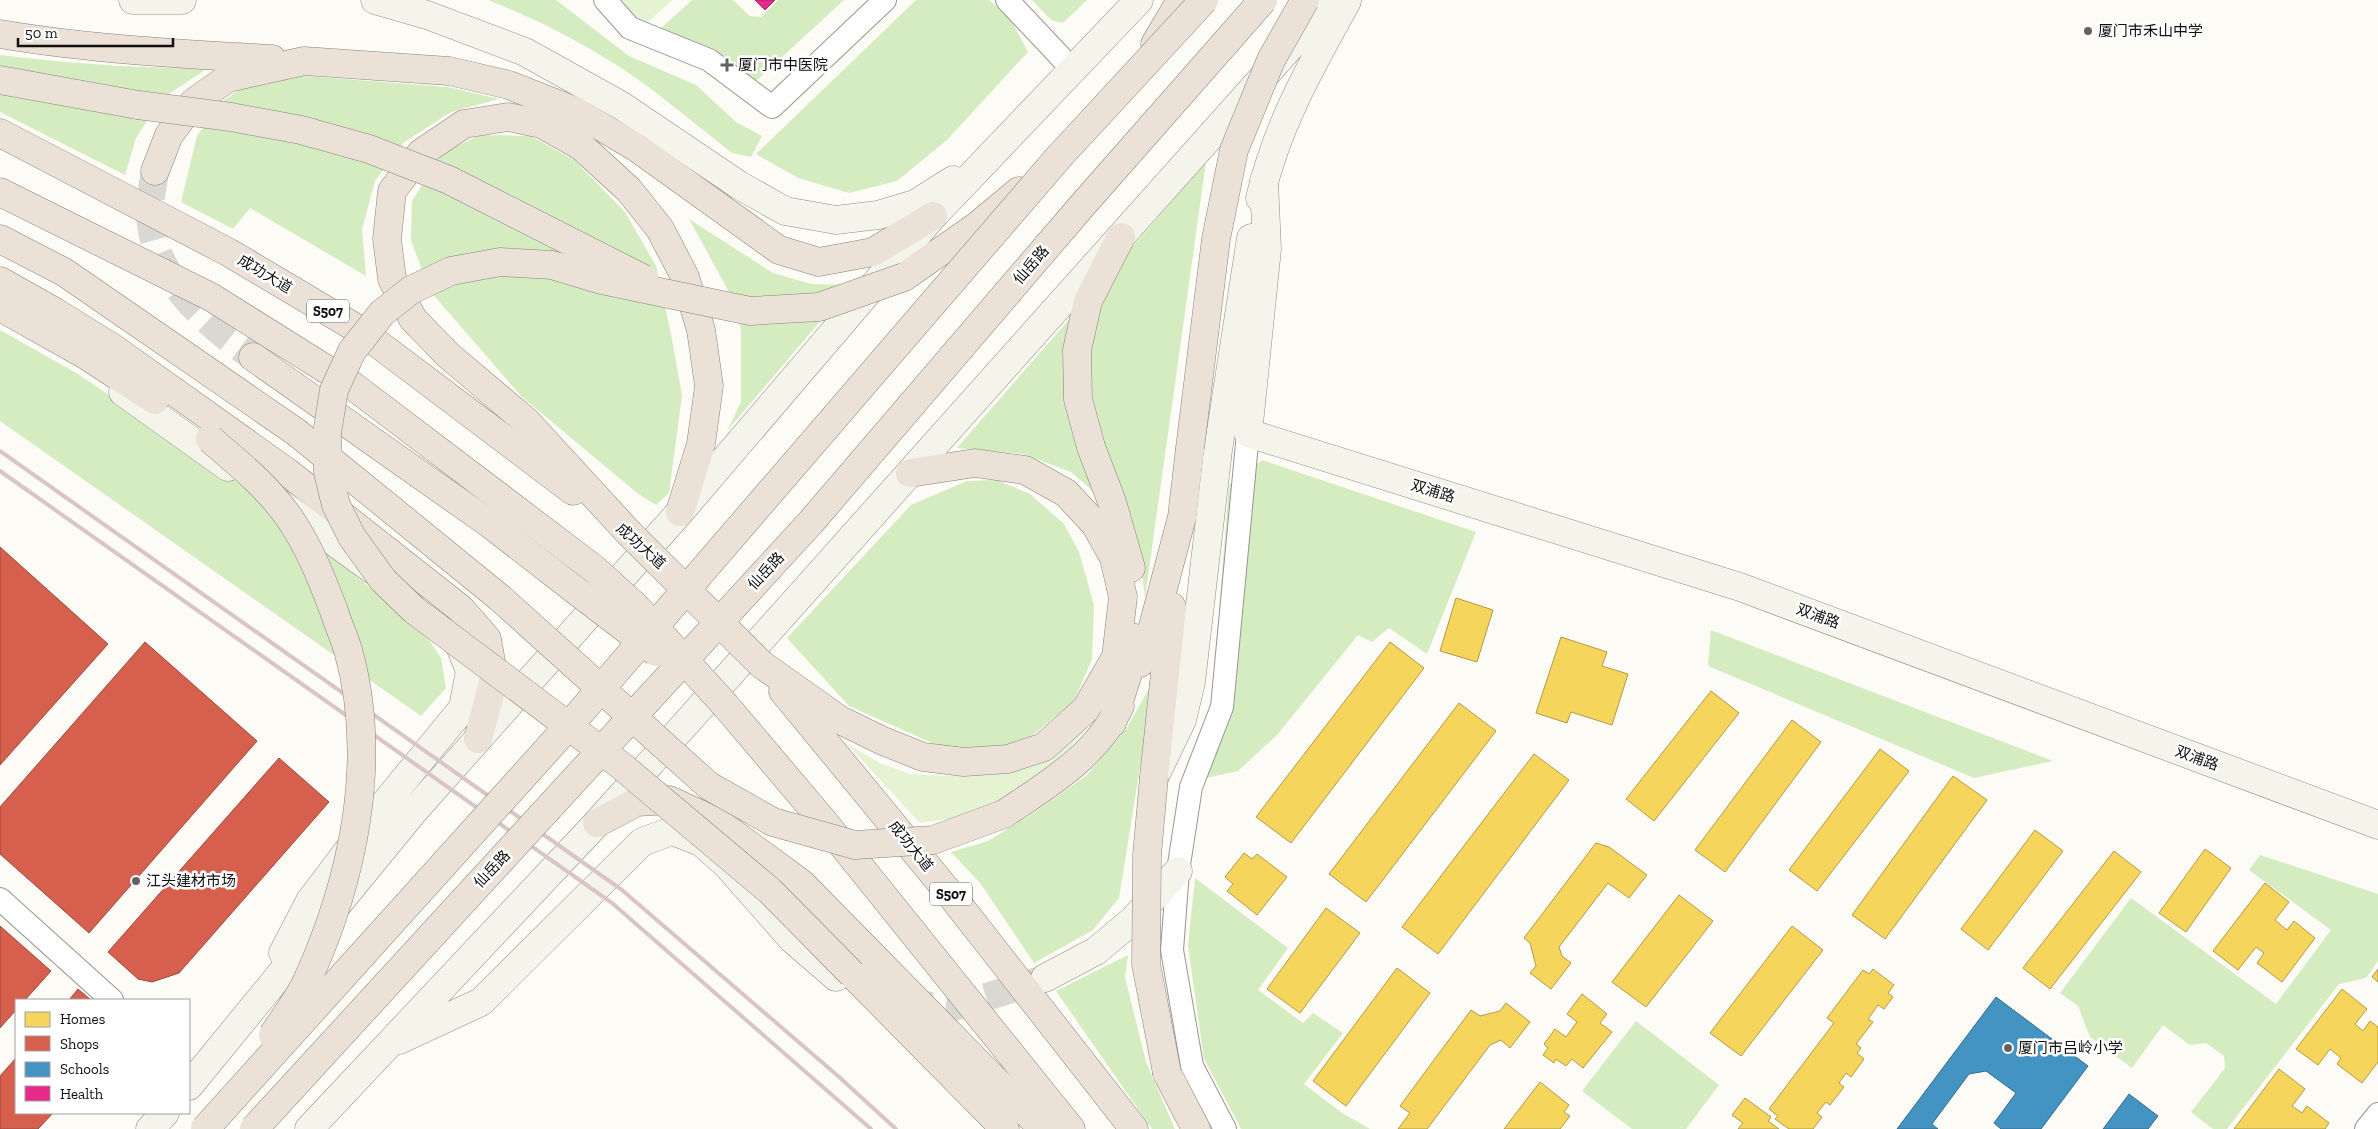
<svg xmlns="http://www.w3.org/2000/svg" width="2378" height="1129" viewBox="0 0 2378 1129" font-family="'Zilla Slab','Noto Sans SC',serif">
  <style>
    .green { fill: #e5f3d3 }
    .forest { fill: #d5ecc1 }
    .homes { fill: #f6d55c; stroke: #b19a45 }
    .shops { fill: #d6604d; stroke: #9b483b }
    .schools { fill: #4393c3; stroke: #346c8d }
    .health { fill: #e7298a; stroke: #a62265 }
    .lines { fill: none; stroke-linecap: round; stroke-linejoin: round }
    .secondary-tunnel { stroke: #d9d8d3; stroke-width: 28; stroke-dasharray: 28 14; stroke-linecap: butt }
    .highway-tunnel { stroke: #d9d8d3; stroke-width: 28; stroke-dasharray: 28 14; stroke-linecap: butt }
    .street-casing { stroke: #969693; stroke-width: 24 }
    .secondary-casing { stroke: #8d8c8a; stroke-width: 29 }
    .highway-casing { stroke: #848380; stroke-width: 29 }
    .street { stroke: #fffefe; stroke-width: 22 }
    .secondary { stroke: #f5f4eb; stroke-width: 28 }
    .highway { stroke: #ebe1d6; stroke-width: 28 }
    .rail { stroke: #d9c5c4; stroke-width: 4 }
    .highway-bridge-casing { stroke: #848380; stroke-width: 29; stroke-linecap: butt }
    .highway-bridge { stroke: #ebe1d6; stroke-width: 28 }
    .poi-dot { fill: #636260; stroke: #fff; stroke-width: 2 }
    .labels { text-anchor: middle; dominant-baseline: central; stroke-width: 5; stroke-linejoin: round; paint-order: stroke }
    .shield { fill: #fff; stroke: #585858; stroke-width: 1 }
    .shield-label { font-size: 14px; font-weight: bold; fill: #101010 }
    .poi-label { font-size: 15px; fill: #101010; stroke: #fff; text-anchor: start }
    .street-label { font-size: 15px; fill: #101010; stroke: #fff }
  </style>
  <rect width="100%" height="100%" fill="#fcfbf5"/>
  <g class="green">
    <path d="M613,0H672L645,25H637Z"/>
    <path d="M1096,717L1056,764L1011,796L962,817L920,823L846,743L880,763L909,774L948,776L996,772Z"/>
  </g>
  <g class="forest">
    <path d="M488,0H556L629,56L696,85L736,122L762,136L751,157L732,153C695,124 659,93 620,67C578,40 534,18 488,0Z"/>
    <path d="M692,0H733L750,16L761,17L778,0H844L754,83L659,30Z"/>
    <path d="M916,0H989L1011,20L1028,52L947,140L897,181L849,193L798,178L756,154Z"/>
    <path d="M1032,0H1087L1063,23L1051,20Z"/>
    <path d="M0,55C70,63 137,69 208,68L161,99L136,138L125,175L0,112Z"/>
    <path d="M291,75L448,87L499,99L451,112L403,143L375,181L362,229L366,276L250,208L233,229L181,202L197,136L222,102L252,81Z"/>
    <path d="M480,135L531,136L574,160L625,212L656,266L671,334L682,395L669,493L656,505L637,493L521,396L430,291L411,240L412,201L443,153Z"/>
    <path d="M1206,162L1145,598L1139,548L1113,509L1071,472L1023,454L957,448Z"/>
    <path d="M689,219L773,273L811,284L851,285L727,431L741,402V329L728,290Z"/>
    <path d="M0,330L78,374L252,492L421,628L441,658L446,688L421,716L0,421Z"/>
    <path d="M1262,460L1476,532L1427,654L1389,628L1372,642L1358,635L1277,735L1238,771L1206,778L1229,485Z"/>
    <path d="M997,480L1030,494L1064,524L1079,552L1094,605L1092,659L1074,701L1033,735L993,751L939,746L849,706L787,638L911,505L967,481Z"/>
    <path d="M1711,630L2053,761L1974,778L1708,666Z"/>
    <path d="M1154,680L1119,898L1093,930L1034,963L980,883L951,852L988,841L1032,814L1087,775L1126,729Z"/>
    <path d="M2260,855L2378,894V961L2366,978L2339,984L2227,1129H2213L2191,1112L2225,1068L2224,1056L2206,1043L2190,1045L2163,1025L2132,1068L2090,1037L2078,1006L2060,993L2131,898L2276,1004L2331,930L2249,870Z"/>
    <path d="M1195,878L1288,948L1258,990L1303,1023L1313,1013L1343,1033L1304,1084L1342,1113L1370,1129H1241L1204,1059L1188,946Z"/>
    <path d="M1128,955L1125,977L1146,1062L1175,1129H1152L1056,991Z"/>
    <path d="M1636,1021L1719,1085L1686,1129H1632L1582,1091Z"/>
  </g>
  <g class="homes">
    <path d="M1456,598L1493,610L1477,662L1440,651Z"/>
    <path d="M1561,637L1607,652L1602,666L1628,674L1612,725L1571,712L1567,723L1536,713Z"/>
    <path d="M1390,642L1424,668L1291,843L1256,817Z"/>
    <path d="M1711,691L1739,713L1654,821L1626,799Z"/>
    <path d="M1459,703L1496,731L1366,902L1329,874Z"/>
    <path d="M1792,720L1821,742L1725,872L1695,850Z"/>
    <path d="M1880,749L1909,771L1817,891L1789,870Z"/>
    <path d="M1534,754L1569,780L1438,954L1402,927Z"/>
    <path d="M1953,776L1987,800L1885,939L1852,915Z"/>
    <path d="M2035,830L2063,851L1988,950L1961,929Z"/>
    <path d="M1596,843L1609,847L1647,875L1629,898L1608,883L1559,947L1562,956L1571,963L1551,989L1530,973L1536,966L1530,943L1524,938Z"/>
    <path d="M2205,849L2231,868L2186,932L2159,913Z"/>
    <path d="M2114,851L2141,872L2050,989L2023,968Z"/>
    <path d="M1244,853L1252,859L1257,854L1287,877L1257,915L1227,891L1233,884L1225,877Z"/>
    <path d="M2265,883L2289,902L2275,920L2287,930L2294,921L2315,938L2282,982L2257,963L2264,953L2256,947L2238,970L2213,951Z"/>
    <path d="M1679,895L1713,921L1646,1007L1612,982Z"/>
    <path d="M1326,908L1360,933L1300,1013L1267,989Z"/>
    <path d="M1792,926L1823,950L1741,1056L1710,1033Z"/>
    <path d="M1397,968L1430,993L1346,1106L1313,1081Z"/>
    <path d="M1873,969L1894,985L1888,993L1893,997L1884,1009L1878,1005L1868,1019L1873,1022L1856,1044L1861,1048L1857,1053L1864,1059L1851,1077L1846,1073L1839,1083L1844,1087L1830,1105L1826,1102L1817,1113L1822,1117L1813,1129H1789L1775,1119L1778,1116L1769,1109L1834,1023L1827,1018L1863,970L1869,974Z"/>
    <path d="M2378,969V982L2372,977Z"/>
    <path d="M2342,989L2367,1009L2355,1024L2363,1031L2370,1021L2378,1027V1062L2362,1083L2337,1064L2341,1058L2330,1049L2318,1065L2296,1049Z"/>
    <path d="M1582,994L1607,1014L1600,1023L1612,1032L1583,1068L1572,1059L1566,1066L1556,1059L1554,1063L1543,1055L1548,1048L1544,1044L1555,1029L1566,1037L1577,1022L1567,1014Z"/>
    <path d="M1506,1003L1530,1022L1510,1048L1501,1040L1490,1045L1427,1129H1398L1410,1113L1400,1106L1471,1010L1480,1016L1500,1011Z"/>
    <path d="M2279,1069L2305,1089L2292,1106L2302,1113L2307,1106L2329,1123L2325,1129H2234Z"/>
    <path d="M1540,1082L1569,1105L1564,1112L1570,1116L1560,1129H1504Z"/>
    <path d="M1745,1098L1771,1117L1768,1121L1779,1129H1738L1743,1123L1732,1115Z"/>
  </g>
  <g class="shops">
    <path d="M0,547L108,644L0,765Z"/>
    <path d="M145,642L257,741L89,933L0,854V807Z"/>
    <path d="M279,758L329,802L179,973L152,982L138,979L108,952Z"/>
    <path d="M0,926L51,971L25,1000H16V1010L0,1028Z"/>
    <path d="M78,989L91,1000H69Z"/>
    <path d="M16,1058V1113H53L38,1129H0V1076Z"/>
  </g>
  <g class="schools">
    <path d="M1996,997L2088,1066L2041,1129H2001L1994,1123L2016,1093L1986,1071L1969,1074L1932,1124L1938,1129H1897Z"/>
    <path d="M2129,1094L2158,1116L2148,1129H2103Z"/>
  </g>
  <path class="health" d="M755,0H775L765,10Z"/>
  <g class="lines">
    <path class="secondary-tunnel" d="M904,1003L951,1008L1044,979"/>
    <path class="highway-tunnel" d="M155,171C153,185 149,202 150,216C154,279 206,323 253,357"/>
    <g class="street-casing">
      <g id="street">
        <path d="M605,0L630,28L709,60L772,107L885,0"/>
        <path d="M1007,0L1072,69"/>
        <path d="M0,899L112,1000"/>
        <path d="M1225,1129L1192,1066L1172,950L1178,871L1191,787L1222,707L1248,433"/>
        <path d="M2366,1129L2378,1114"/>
      </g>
    </g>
    <g class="secondary-casing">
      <g id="secondary">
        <path d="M133,0H182"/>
        <path d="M375,0L427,15L525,52L622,106L739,185L785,211L836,220L878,215L915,204L953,180"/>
        <path d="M1264,181L1267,249L1248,433L1740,587L2378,825"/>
        <path d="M1260,198C1277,125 1311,66 1347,1"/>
        <path d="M123,392L228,467"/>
        <path d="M280,503L373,570"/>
        <path d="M1156,774L1182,720L1191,682L1218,450L1251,238"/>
        <path d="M283,953L310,901L372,819L463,708L470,671L455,634"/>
        <path d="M1045,978L1096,951L1133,920L1178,871"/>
        <path d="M399,1040L481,1002L642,842L672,831L701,842L727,865L792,939L836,977"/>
        <path d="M189,1086L414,811L680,512L933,216L1139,0"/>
        <path d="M150,1129L165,1113"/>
        <path d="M309,1129L597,823L1332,0"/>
      </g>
    </g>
    <g class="highway-casing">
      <g id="highway">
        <path d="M0,34C90,49 181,54 272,59"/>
        <path d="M1155,44L1181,0"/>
        <path d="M0,80L138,105"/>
        <path d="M0,133L228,252L361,331L573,491"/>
        <path d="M155,171L169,135L194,102L228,78L304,61L449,71L509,85L575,111L637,148L779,250L819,262L873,252L933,216"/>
        <path d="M0,192L211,297L353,386L593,568"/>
        <path d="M1121,237L1088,301L1077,350L1078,399L1091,447L1112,502L1131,568"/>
        <path d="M0,239L64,272L296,432"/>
        <path d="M904,277L977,226L1019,191"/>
        <path d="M0,281L55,312L113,348L287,472L461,609L487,639L494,679L478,739"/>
        <path d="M0,307L84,354L155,400"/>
        <path d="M253,357L490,524L575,590"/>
        <path d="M628,532L527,422L448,355L413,319L392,279L387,239L392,191L421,153L464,124L508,117L542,124L581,146L629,190L660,229L685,277L701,330L709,386L701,444L680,512"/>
        <path d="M1140,663L1148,645L1182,517L1190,448"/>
        <path d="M761,664L840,720L883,741L923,757L964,762L1008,759L1044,747L1086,709L1116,657L1123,597L1114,558L1095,524L1066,493L1025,470L975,463L910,473"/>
        <path d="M783,691L954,899L1134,1129"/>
        <path d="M726,706L824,822L1071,1129"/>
        <path d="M1112,723L1133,658L1135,638"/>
        <path d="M1154,777L1172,607"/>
        <path d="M1004,814C1047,785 1097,756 1120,706"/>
        <path d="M597,823L637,802L669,800L719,823L801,883L1043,1129"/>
        <path d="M852,974L1005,1129"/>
        <path d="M1167,1073L1196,1129"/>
      </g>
    </g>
    <use href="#street" class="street"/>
    <use href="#secondary" class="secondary"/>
    <use href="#highway" class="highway"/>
    <g class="rail">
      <path d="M0,451L622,890L838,1076L896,1129"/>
      <path d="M0,471L612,903L871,1129"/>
    </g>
    <g class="highway-bridge-casing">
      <g id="highway-bridge">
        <path d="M138,105L231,117L301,130L369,149L449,180L644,279"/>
        <path d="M296,432L500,598L709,786L773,822L855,845L933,840L1004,814"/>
        <path d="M210,439C238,463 267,486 288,516C308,544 322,579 334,611C338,624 344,637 348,650C379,760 353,880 307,981C298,1000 284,1018 273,1035"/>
        <path d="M1190,448L1216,239L1234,150L1271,60L1305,0"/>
        <path d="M628,532L761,664"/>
        <path d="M593,568L635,606L726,706"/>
        <path d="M575,590L656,652"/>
        <path d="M1154,777L1147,855L1146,964L1167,1073"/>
        <path d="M852,974L770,891L619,764L414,610L383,580L352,537L336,505L328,472L327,433L334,390L352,351L382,313L411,290L451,271L500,262L552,265L602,280L750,311L819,307L904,277"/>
        <path d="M205,1129L573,721L1058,158L1204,0"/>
        <path d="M254,1129L811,522L1080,208L1263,0"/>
      </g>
    </g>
    <use href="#highway-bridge" class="highway-bridge"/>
  </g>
  <g class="poi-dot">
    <circle cx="2088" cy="31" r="5"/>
    <path d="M724.5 57.5h5v5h5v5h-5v5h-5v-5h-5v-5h5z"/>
    <circle cx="136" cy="881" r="5"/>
    <circle cx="2008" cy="1048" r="5"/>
  </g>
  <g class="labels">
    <g class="shield">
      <rect x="307" y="299.5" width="42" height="23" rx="4"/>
      <rect x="930" y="882.5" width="42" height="23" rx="4"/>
    </g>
    <g class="shield-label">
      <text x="328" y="311">S507</text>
      <text x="951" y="894">S507</text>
    </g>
    <g class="poi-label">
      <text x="2098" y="31">厦门市禾山中学</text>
      <text x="738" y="65">厦门市中医院</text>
      <text x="146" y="881">江头建材市场</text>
      <text x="2018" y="1048">厦门市吕岭小学</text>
    </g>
    <g class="street-label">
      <text transform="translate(1031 265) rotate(-49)">仙岳路</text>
      <text transform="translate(265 274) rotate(31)">成功大道</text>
      <text transform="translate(1433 491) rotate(17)">双浦路</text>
      <text transform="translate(641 546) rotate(42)">成功大道</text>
      <text transform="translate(766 571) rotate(-47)">仙岳路</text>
      <text transform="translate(1818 616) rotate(20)">双浦路</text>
      <text transform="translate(2197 758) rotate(20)">双浦路</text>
      <text transform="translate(911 846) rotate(51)">成功大道</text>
      <text transform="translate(492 869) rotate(-47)">仙岳路</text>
    </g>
  </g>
  <rect x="15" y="999" width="175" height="115" fill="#ffffff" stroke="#9f9f9f"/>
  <rect x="25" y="1012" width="25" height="15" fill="#f6d55c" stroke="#9f9f9f"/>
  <text x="60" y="1024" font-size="15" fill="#101010">Homes</text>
  <rect x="25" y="1036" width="25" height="15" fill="#d6604d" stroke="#9f9f9f"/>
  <text x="60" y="1049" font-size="15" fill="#101010">Shops</text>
  <rect x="25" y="1062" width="25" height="15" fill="#4393c3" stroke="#9f9f9f"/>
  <text x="60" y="1074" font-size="15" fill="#101010">Schools</text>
  <rect x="25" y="1086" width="25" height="15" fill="#e7298a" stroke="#9f9f9f"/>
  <text x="60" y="1099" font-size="15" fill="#101010">Health</text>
  <path d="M18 38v8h155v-8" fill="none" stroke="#101010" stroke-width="2.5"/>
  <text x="25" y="38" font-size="15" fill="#101010" stroke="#ffffff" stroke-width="4" paint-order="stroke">50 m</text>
</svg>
